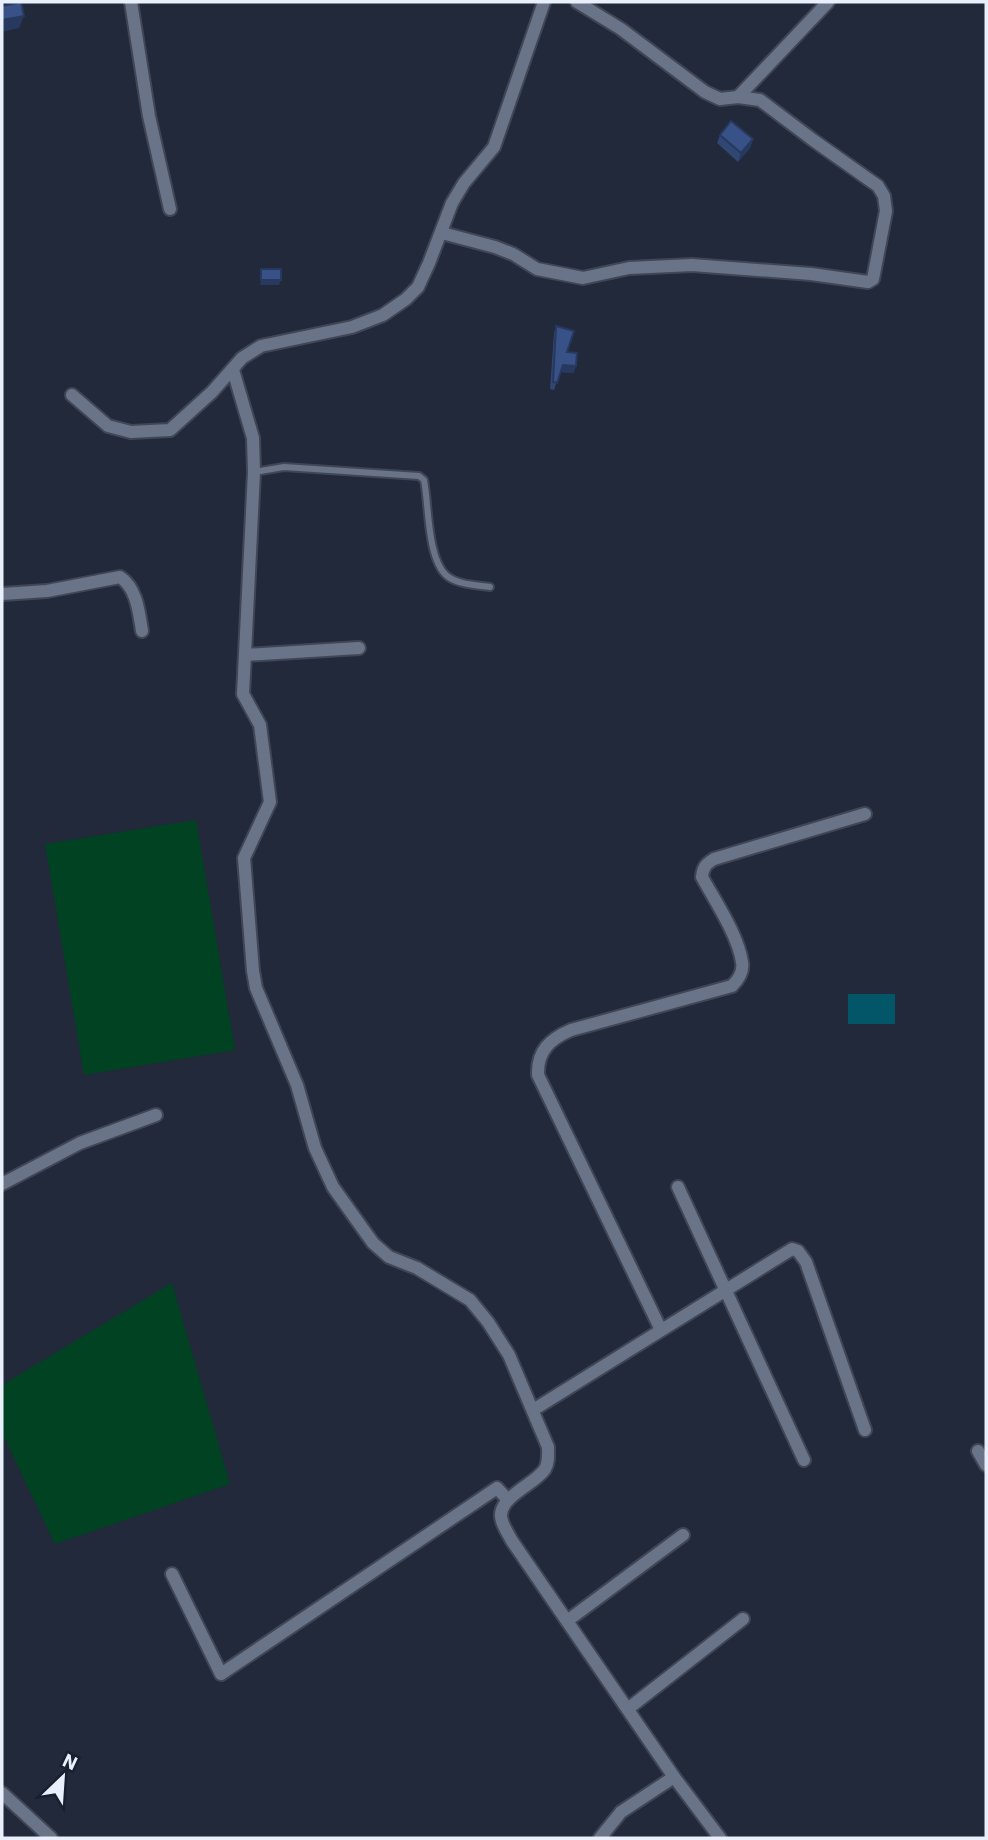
<svg xmlns="http://www.w3.org/2000/svg" width="988" height="1840" viewBox="0 0 988 1840" font-family="'IBM Plex Sans',sans-serif">
  <style>
    .green { fill: #004221 }
    .water { fill: #035668 }
    .lines { fill: none; stroke-linecap: round; stroke-linejoin: round }
    .lane-casing { stroke: #404655; stroke-width: 10 }
    .street-casing { stroke: #404655; stroke-width: 16 }
    .lane { stroke: #6a7488; stroke-width: 6 }
    .street { stroke: #6a7488; stroke-width: 12 }
    .wall { fill: #304673 }
    .shaded-wall { fill: #27395e }
    .building { fill: #385186; stroke: #27395e; stroke-width: 2 }
  </style>
  <rect width="100%" height="100%" fill="#21293a"/>
  <g class="green">
    <path d="M196,820L235,1050L84,1075L45,844Z"/>
    <path d="M172,1283L230,1484L55,1544L2,1433V1385Z"/>
  </g>
  <rect class="water" x="848" y="994" width="47" height="30"/>
  <g class="lines">
    <g class="lane-casing">
      <path id="lane" d="M254,472L284,467L419,476L424,480C429,505 427,559 447,576C459,585 476,585 490,587"/>
    </g>
    <g class="street-casing">
      <g id="street">
        <path d="M131,2L149,116L170,209"/>
        <path d="M738,97L828,2"/>
        <path d="M442,233L495,247L513,254L537,269L583,278L629,268L692,265L811,274L868,282L873,279L886,211L884,196L878,186L813,140L760,100L738,97L720,99L705,92L621,29L577,2"/>
        <path d="M233,370L253,438L254,472L243,694L260,725L270,802L244,858L253,971L256,988L297,1085L315,1148L333,1187L373,1243L389,1257L417,1268L470,1300L488,1322L509,1355L548,1447C548,1455 549,1462 545,1469C535,1485 494,1498 502,1521C504,1528 509,1535 512,1541L674,1777L720,1838"/>
        <path d="M72,395L108,426L131,432L170,430L212,392L242,358L261,346L352,327L383,315L406,299L418,287L429,263L452,203L464,183L494,147L544,2"/>
        <path d="M2,594L47,591L120,577C137,588 139,613 142,631"/>
        <path d="M245,655L359,648"/>
        <path d="M2,1184L80,1143L156,1115"/>
        <path d="M678,1187L804,1460"/>
        <path d="M661,1330L538,1075C537,1051 550,1039 571,1030L732,986C738,980 744,972 742,962C738,935 715,901 702,877C703,867 706,864 714,859L865,814"/>
        <path d="M533,1410L792,1249L798,1251L806,1262L865,1430"/>
        <path d="M978,1451L986,1465"/>
        <path d="M172,1574L221,1674L497,1488L508,1500"/>
        <path d="M567,1621L683,1535"/>
        <path d="M629,1708L743,1619"/>
        <path d="M2,1793L51,1838"/>
        <path d="M600,1838L621,1812L674,1777"/>
      </g>
    </g>
    <use href="#lane" class="lane"/>
    <use href="#street" class="street"/>
  </g>
  <g class="wall">
    <path d="M720,135L753,139L750,148L738,162L717,143Z"/>
    <path d="M556,326L574,373L560,372L554,390L550,389L554,333Z"/>
  </g>
  <g class="shaded-wall">
    <path d="M24,16L19,28L2,32V20Z"/>
    <path d="M753,139L750,148L738,162L741,153Z"/>
    <path d="M261,280H281L279,285H260Z"/>
    <path d="M563,365L576,366L574,373L560,372Z"/>
  </g>
  <g class="building">
    <path d="M21,2L24,16L2,20V6Z"/>
    <path d="M731,121L753,139L741,153L720,135Z"/>
    <rect x="261" y="269" width="20" height="11"/>
    <path d="M556,326L574,331L567,352L577,353L576,366L563,365L557,383L553,382Z"/>
  </g>
  <rect width="988" height="1840" fill="none" stroke="#e9effb" stroke-width="7"/>
  <g transform="translate(63 1777) rotate(25)" stroke="#171f30" stroke-width="5" paint-order="stroke">
  <path d="M0-5L12 26L0 18L-12 26Z" fill="#e9effb"/>
  <text y="-10" font-size="19" font-weight="bold" text-anchor="middle" fill="#e9effb">N</text>
  </g>
</svg>
